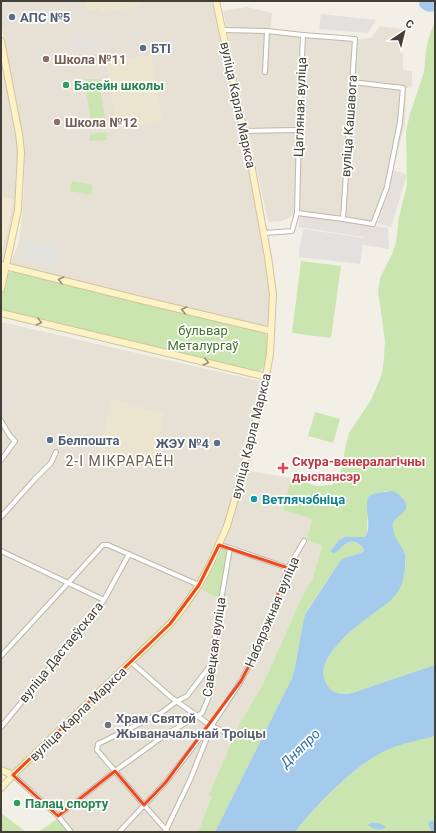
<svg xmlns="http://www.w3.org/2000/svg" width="436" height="833" viewBox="0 0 436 833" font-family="Roboto,sans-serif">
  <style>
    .residential { fill: #e6e1d4 }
    .commercial { fill: #f3e7d2 }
    .industrial { fill: #e4e0db }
    .education { fill: #ebe5d0 }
    .green { fill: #cae5b0 }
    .parking { fill: #e3e1de }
    .water { fill: #a4cbec }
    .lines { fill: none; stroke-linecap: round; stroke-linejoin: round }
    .minor-casing { stroke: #bdb7a9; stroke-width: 6 }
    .secondary-casing { stroke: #d0c497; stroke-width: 8 }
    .minor { stroke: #fff; stroke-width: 4 }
    .secondary { stroke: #fcf2c6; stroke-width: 6 }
    .oneway { stroke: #979076 }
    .marked { fill: none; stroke: #f0491f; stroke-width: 3; stroke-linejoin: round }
    .service-dot { fill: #5c6f8a; stroke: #fff; stroke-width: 1.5 }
    .education-dot { fill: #8d6e63; stroke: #fff; stroke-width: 1.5 }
    .leisure-dot { fill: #2e9e5b; stroke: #fff; stroke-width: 1.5 }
    .health-dot { fill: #e0444e; stroke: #fff; stroke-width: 1.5 }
    .culture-dot { fill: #0f9aa8; stroke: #fff; stroke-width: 1.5 }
    .worship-dot { fill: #6b7280; stroke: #fff; stroke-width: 1.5 }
    .labels { text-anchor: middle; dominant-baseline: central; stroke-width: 3.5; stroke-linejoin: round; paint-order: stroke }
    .service-label { font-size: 13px; font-weight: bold; fill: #4e5e75; stroke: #fff; text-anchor: start }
    .education-label { font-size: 13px; font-weight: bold; fill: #785e54; stroke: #fff; text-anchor: start }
    .leisure-label { font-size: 13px; font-weight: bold; fill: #27864d; stroke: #fff; text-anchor: start }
    .street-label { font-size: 13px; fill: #443f35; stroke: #fff }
    .park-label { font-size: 13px; fill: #43732c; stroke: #fff }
    .health-label { font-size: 13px; font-weight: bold; fill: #be3a42; stroke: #fff; text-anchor: start }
    .culture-label { font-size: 13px; font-weight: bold; fill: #0d838f; stroke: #fff; text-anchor: start }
    .worship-label { font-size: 13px; font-weight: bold; fill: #5b616d; stroke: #fff; text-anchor: start }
    .neighbourhood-label { font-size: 14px; letter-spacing: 1px; fill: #675e4d; stroke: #fff }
    .water-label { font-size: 14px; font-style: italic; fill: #3472ab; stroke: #fff }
  </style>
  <rect width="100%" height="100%" fill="#f2efe6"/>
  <g class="residential">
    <path d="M1,1H212L230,74L272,281L271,322L267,327L263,329L13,265L11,262L18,245L21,226L24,192V174L22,145L1,21Z"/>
    <path d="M247,7L272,13L270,34L356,40L371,38L380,26L402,29L403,70L412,71V87L406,88L405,124L388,188L374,223L299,212L282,221L268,222L223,11Z"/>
    <path d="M1,50L14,121L19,167L18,200L4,263H1Z"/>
    <path d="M1,322L268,383L250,471L291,478L283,510L312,519L307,540L322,546L313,578L302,597L263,684L239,725L210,794L212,796L198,832H74L57,810L12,772L1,767Z"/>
  </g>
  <path class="commercial" d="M1,196L14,200L2,253H1Z"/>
  <g class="industrial">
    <path d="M69,36L97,37L98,47L72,51Z"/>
    <path d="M394,170L407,175L391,227L378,223Z"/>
    <path d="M300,215L388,228L389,249L363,245L364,237L298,227Z"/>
  </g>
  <g class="education">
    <path d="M85,1H137L138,5L136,7L100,13L99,8L87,10Z"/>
    <path d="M151,55L163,122L117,130L106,62Z"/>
    <path d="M112,399L164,414L152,467L99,453Z"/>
  </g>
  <g class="green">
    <path d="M435,21V665L352,693C344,694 337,695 331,690C299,659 377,613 395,596C402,586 408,567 405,555C404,549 400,546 397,541C389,530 392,520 403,512L389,491C382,492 372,492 368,499L367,532L365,537H345L339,540L331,550L335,553C341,547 348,538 358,544C361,546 363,547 364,551C357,556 347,555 340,561L308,609L304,618L295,667L292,678L215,832H198L212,796L209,795L239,725L263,684L302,597L313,578L322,546L307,540L312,519L283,510L291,478L317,486L332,485L337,481L343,465L345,448L349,433L371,400L382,374L384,358L385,341L378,291L380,278L392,254L396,243L399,217L407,185L406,131L410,114L424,72L426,50L429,37Z"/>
    <path d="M85,79H99V86L85,87Z"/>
    <path d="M100,88L105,118L91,120L86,90Z"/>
    <path d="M106,132L107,140L90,141V134Z"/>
    <path d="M72,181L93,185L91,195L70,191Z"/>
    <path d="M301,261L341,266L331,338L292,333Z"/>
    <path d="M13,271L264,332L268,338C267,348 269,368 258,372L5,311L1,308V299L7,274Z"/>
    <path d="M315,412L340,419L333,443L308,436Z"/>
    <path d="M223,548L229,550L218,598L202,590Z"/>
    <path d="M435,736V832H295C315,806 356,764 385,751C401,743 418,740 435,736Z"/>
    <path d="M1,813L26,832H1Z"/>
    <path d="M57,819L68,832H38Z"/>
  </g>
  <g class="parking">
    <path d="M321,14L376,20L368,33L319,29Z"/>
    <path d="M303,229L364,238L360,264L299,257V252Z"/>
    <path d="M26,241L59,247L56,266L22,257Z"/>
    <path d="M1,399L11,402L8,410L1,409Z"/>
  </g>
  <g class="water">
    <path d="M420,1H435V11C428,13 423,11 419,5Z"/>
    <path d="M393,491C399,494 410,503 405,510C400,518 391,518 393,529C394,539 402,545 405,554C406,559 405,564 405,569C403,583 400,592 390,601C371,616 308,656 327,685C333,694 342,695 352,693L435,665V736C418,741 401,743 385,751C356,764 315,806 295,832H215L292,678L295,667L304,618L306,613L340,561C347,555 357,556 364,551C363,547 361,545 357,543C347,538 341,549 334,554L331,552V550L339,540L345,537H365C373,526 363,508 369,496L376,493Z"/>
    <path d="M435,820V832H432L428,824L429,822Z"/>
    <path d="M370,823H378L385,826V828C380,831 372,829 368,825Z"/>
  </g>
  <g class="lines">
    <g class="minor-casing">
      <g id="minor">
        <path d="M222,30L267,31L303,35L299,130L297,213L292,231L264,233"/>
        <path d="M265,72L267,31"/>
        <path d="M244,131L299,130"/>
        <path d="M297,213L343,219L355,39L303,35"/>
        <path d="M343,219L373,224L387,187L400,122L403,88L352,82"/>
        <path d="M1,421L10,436L15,441L1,460"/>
        <path d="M1,517L34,480L51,463L56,452"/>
        <path d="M219,545L230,548L288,568"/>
        <path d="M1,551L104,600"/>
        <path d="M1,656L103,545H108L199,585"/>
        <path d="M131,662L172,698L210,725L231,735"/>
        <path d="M1,727L91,618L104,600L129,554"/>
        <path d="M13,775L58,816L71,832"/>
        <path d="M58,816L115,771L165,735L202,713L210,694L213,677L212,653L230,548"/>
        <path d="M119,832L166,782L210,725"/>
        <path d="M165,832L190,780L212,725L241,681L266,632L288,568L304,541"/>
        <path d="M168,832L144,805L97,750L98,744L161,713L177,701L187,696L213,662"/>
      </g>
    </g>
    <g class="secondary-casing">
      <g id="secondary">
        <path d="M1,41L19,134L21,152L18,210L1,289"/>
        <path d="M1,265L137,299L271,331"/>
        <path d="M1,313L267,377"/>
        <path d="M1,770L13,775"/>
        <path d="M1,788L13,775L170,624L183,608L199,585L209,567L227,526L233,506L262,398L270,354L273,294L268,257L252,169L216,1"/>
      </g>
    </g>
    <use href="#minor" class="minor"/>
    <use href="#secondary" class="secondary"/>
  </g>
  <defs><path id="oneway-chevron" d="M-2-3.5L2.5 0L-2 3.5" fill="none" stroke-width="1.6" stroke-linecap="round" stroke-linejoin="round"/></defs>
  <g class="oneway">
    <use href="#oneway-chevron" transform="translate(61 280) rotate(-166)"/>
    <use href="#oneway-chevron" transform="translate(184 310) rotate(-167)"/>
    <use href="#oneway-chevron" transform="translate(39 322) rotate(14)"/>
    <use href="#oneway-chevron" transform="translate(206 362) rotate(13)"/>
  </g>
  <path class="marked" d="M219,545L288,568L254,656L241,681L166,782L144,805L115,771L58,816L13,775L170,624L199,585Z"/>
  <g class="service-dot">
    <circle cx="12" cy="17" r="4"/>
    <circle cx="143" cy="48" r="4"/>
    <circle cx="50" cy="440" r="4"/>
    <circle cx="217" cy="443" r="4"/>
  </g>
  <g class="education-dot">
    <circle cx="46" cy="59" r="4"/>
    <circle cx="57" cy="122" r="4"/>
  </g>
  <g class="leisure-dot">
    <circle cx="66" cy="85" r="4"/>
    <circle cx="17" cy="803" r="4"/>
  </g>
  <path class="health-dot" d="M281 462h4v4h4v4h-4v4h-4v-4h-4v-4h4z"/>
  <circle class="culture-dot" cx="254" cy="499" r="4"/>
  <circle class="worship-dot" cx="108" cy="725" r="4"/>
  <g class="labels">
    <g class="service-label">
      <text x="20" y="17">АПС №5</text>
      <text x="151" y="48">БТІ</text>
      <text x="58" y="440">Белпошта</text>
      <text x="209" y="443" text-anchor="end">ЖЭУ №4</text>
    </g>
    <g class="education-label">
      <text x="54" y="59">Школа №11</text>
      <text x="65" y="122">Школа №12</text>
    </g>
    <g class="leisure-label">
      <text x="74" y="85">Басейн школы</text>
      <text x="25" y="803">Палац спорту</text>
    </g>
    <g class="street-label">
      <text transform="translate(238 105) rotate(78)">вуліца Карла Маркса</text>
      <text transform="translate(300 107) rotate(-88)">Цагляная вуліца</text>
      <text transform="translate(349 126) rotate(-86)">вуліца Кашавога</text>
      <text transform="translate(251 436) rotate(-76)">вуліца Карла Маркса</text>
      <text transform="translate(272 612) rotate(-67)">Набярэжная вуліца</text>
      <text transform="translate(214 647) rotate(-82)">Савецкая вуліца</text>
      <text transform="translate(61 652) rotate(-51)">вуліца Дастаеўскага</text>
      <text transform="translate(78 714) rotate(-44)">вуліца Карла Маркса</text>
    </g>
    <g class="park-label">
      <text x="203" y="330">бульвар<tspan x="203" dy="15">Металургаў</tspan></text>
    </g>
    <g class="health-label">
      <text x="292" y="461">Скура-венералагічны<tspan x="292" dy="15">дыспансэр</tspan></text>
    </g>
    <g class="culture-label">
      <text x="262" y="499">Ветлячэбніца</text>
    </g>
    <g class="worship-label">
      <text x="116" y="718">Храм Святой<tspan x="116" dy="15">Жываначальнай Троіцы</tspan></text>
    </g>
    <g class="neighbourhood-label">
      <text x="120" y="461">2-І МІКРАРАЁН</text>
    </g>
    <g class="water-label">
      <text transform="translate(300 748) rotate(-44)">Дняпро</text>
    </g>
  </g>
  <rect width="436" height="833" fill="none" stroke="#443f35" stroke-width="4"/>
  <g transform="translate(404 32) rotate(35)" stroke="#ffffff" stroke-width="3" paint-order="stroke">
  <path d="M0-3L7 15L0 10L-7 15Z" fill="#443f35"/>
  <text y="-6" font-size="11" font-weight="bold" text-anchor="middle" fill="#443f35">С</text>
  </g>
</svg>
